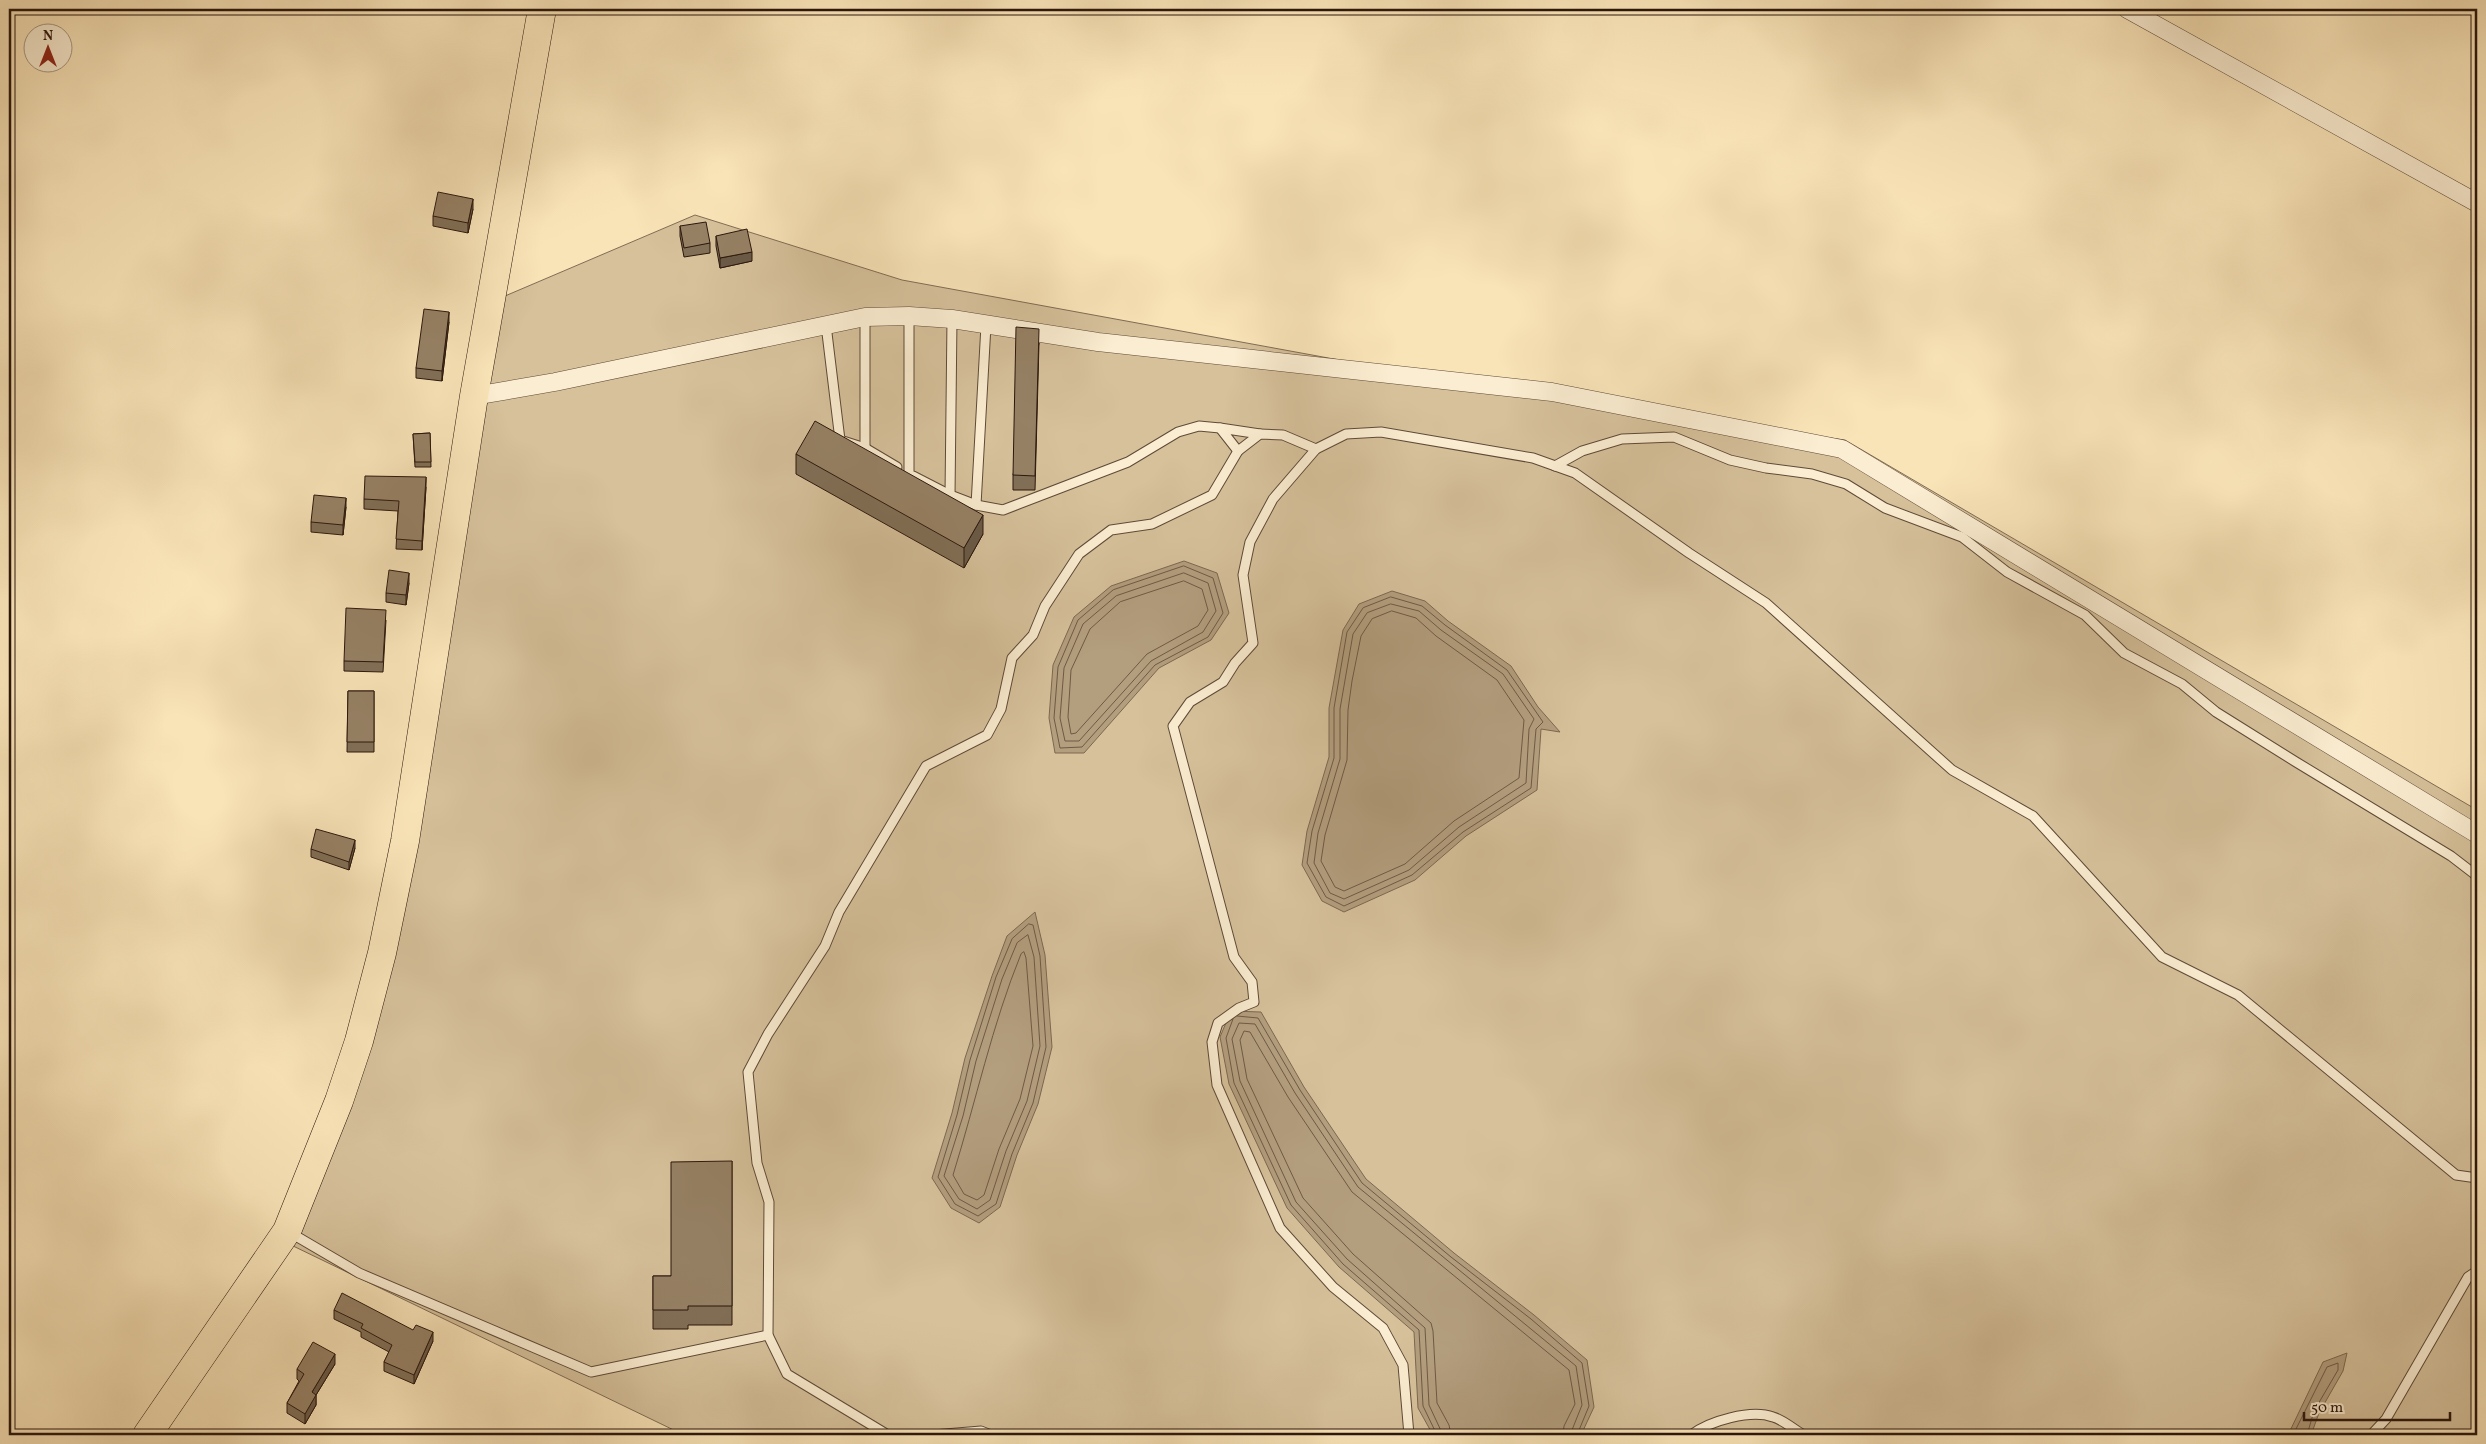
<svg xmlns="http://www.w3.org/2000/svg" width="2486" height="1444" viewBox="0 0 2486 1444" font-family="Vollkorn,serif">
  <style>
    .green { fill: #d6c19b; stroke: #806c54 }
    .water { fill: #b39e7e; stroke: #7c6850 }
    .lines { fill: none; stroke-linecap: round; stroke-linejoin: round }
    .shore { stroke: #6e5a45; stroke-width: 1 }
    .lane-casing { stroke: #5e4a37; stroke-width: 11 }
    .street-casing { stroke: #5e4a37; stroke-width: 19 }
    .primary-casing { stroke: #2a160c; stroke-width: 29 }
    .lane { stroke: #fbedd1; stroke-width: 9 }
    .street { stroke: #fbedd1; stroke-width: 18 }
    .primary { stroke: #f9e4b8; stroke-width: 28 }
    .wall { fill: #816f57; stroke: #2a160c }
    .shaded-wall { fill: #695a47; stroke: #2a160c }
    .building { fill: #968165; stroke: #2a160c }
  </style>
  <rect width="100%" height="100%" fill="#f9e4b8"/>
  <filter id="stains"><feTurbulence type="fractalNoise" baseFrequency=".004" numOctaves="4"/><feColorMatrix values="0 0 0 0 .2 0 0 0 0 .09 0 0 0 0 .02 0 0 0 .5 -.17"/></filter>
  <radialGradient id="worn" r=".72"><stop offset=".6" stop-color="#630" stop-opacity="0"/><stop offset="1" stop-color="#630" stop-opacity=".3"/></radialGradient>
  <path class="green" d="M695,215L902,280L1569,402L1845,440L2477,810V1435H684L289,1244L370,1015L505,296Z"/>
  <g class="water">
    <path d="M1184,561L1217,573L1229,613L1211,640L1159,668L1084,753H1055L1049,718L1053,665L1074,617L1111,586Z"/>
    <path d="M1392,591L1425,601L1448,621L1511,666L1538,707L1560,732L1541,729L1537,790L1466,836L1415,880L1344,912L1322,901L1302,865L1307,831L1329,757V708L1343,630L1359,604Z"/>
    <path d="M1035,912L1045,955L1052,1047L1038,1104L1017,1155L1000,1207L979,1223L951,1208L932,1178L952,1113L965,1058L992,976L1007,936Z"/>
    <path d="M1231,1011L1261,1012L1304,1087L1366,1179L1454,1253L1534,1315L1587,1360L1594,1407L1581,1435H1433L1418,1408L1414,1332L1339,1267L1287,1208L1229,1084L1220,1037Z"/>
    <path d="M2347,1353L2343,1371L2319,1413L2311,1435H2288L2323,1362Z"/>
  </g>
  <g class="lines">
    <g class="shore">
      <path d="M1184,566L1213,578L1223,613L1208,637L1155,665L1082,747L1060,748L1054,718L1058,667L1078,620L1113,590Z"/>
      <path d="M1184,573L1208,583L1216,611L1203,632L1151,661L1079,741H1065L1060,718L1064,668L1083,624L1116,596Z"/>
      <path d="M1184,581L1202,589L1208,610L1198,626L1147,654L1076,733L1071,734L1068,717L1071,670L1090,629L1120,602Z"/>
      <path d="M1391,597L1422,606L1445,625L1507,670L1543,722L1536,729L1531,788L1463,832L1412,875L1344,906L1326,897L1307,863L1312,831L1334,758V708L1347,632L1363,608Z"/>
      <path d="M1391,604L1419,611L1441,630L1503,674L1534,719L1529,729L1526,783L1459,827L1409,870L1344,899L1330,893L1314,863L1318,833L1340,759V709L1353,634L1367,613Z"/>
      <path d="M1392,611L1416,618L1436,636L1497,680L1524,720L1519,778L1454,821L1405,864L1344,891L1335,887L1321,861L1325,835L1347,760L1348,710L1352,681L1361,636L1372,619Z"/>
      <path d="M1029,924L1033,925L1040,956L1046,1047L1033,1103L1012,1154L996,1204L978,1216L955,1204L938,1177L957,1115L970,1060L996,977L1012,939Z"/>
      <path d="M1028,935L1034,957L1040,1046L1027,1101L1006,1151L990,1200L977,1209L959,1199L944,1176L963,1116L976,1061L1002,979L1017,943Z"/>
      <path d="M1024,952L1026,958L1033,1046L1020,1099L999,1149L984,1195L977,1200L964,1194L953,1175C976,1101 992,1025 1021,954Z"/>
      <path d="M1237,1016L1258,1018L1300,1090L1362,1183L1451,1257L1531,1319L1582,1363L1589,1406L1577,1435"/>
      <path d="M1233,1019L1226,1038L1234,1083L1291,1205L1343,1264L1419,1330L1423,1406L1437,1435"/>
      <path d="M1443,1435L1429,1405L1425,1328L1347,1259L1296,1202L1240,1081L1232,1039L1239,1023L1255,1024L1295,1093L1358,1187L1576,1366L1582,1405L1570,1435"/>
      <path d="M1451,1435L1449,1425L1437,1403L1433,1331L1431,1323L1353,1254L1303,1198L1247,1079L1240,1040L1244,1031L1250,1032L1288,1097L1352,1192L1569,1370L1575,1404L1564,1426L1563,1435"/>
      <path d="M2293,1435L2327,1367L2338,1363V1370L2314,1411L2307,1435"/>
    </g>
    <g class="lane-casing">
      <g id="lane">
        <path d="M909,316V474"/>
        <path d="M826,325L840,440L865,448L897,467"/>
        <path d="M865,448V317"/>
        <path d="M1238,451L1220,428L1260,434"/>
        <path d="M1555,466L1582,451L1622,439L1674,437L1730,460L1766,468L1812,474L1846,484L1885,508L1962,537L2007,572L2085,615L2124,653L2182,684L2216,712L2296,762L2451,856L2477,876"/>
        <path d="M913,476L950,495L976,505L1003,510L1128,462L1178,432L1199,426L1220,428"/>
        <path d="M950,495L952,319"/>
        <path d="M976,505L986,325"/>
        <path d="M289,1232L359,1273L591,1372L768,1335"/>
        <path d="M908,1435H888L787,1374L768,1335L769,1202L757,1163L748,1072L768,1034L825,946L839,912L926,766L987,735L1001,709L1012,658L1033,635L1045,606L1079,554L1111,530L1152,524L1212,495L1238,451L1260,434L1283,435L1316,449"/>
        <path d="M933,1435L981,1431L991,1435"/>
        <path d="M1409,1435L1403,1365L1383,1328L1333,1287L1280,1228L1217,1085L1212,1042L1218,1023L1239,1008L1254,1002L1252,982L1234,957L1173,726L1190,702L1223,682L1235,663L1253,643L1243,575L1250,542L1273,499L1316,449L1346,434L1381,432L1533,458L1575,473L1689,553L1766,603L1952,770L2033,816L2162,957L2238,995L2456,1175L2477,1178"/>
        <path d="M1691,1435C1709,1421 1751,1409 1773,1417C1784,1420 1794,1430 1804,1435"/>
        <path d="M2371,1435L2386,1419L2468,1277L2477,1271"/>
      </g>
    </g>
    <g class="street-casing">
      <g id="street">
        <path d="M2127,9L2477,203"/>
        <path d="M474,396L555,382L865,317L909,316L952,319L1098,342L1552,392L1842,449L2477,834"/>
      </g>
    </g>
    <g class="primary-casing">
      <path id="primary" d="M147,1435L287,1231L339,1101L359,1041L382,953L405,841L474,396L542,9"/>
    </g>
    <use href="#lane" class="lane"/>
    <use href="#street" class="street"/>
    <use href="#primary" class="primary"/>
  </g>
  <g class="wall">
    <path d="M473,209L468,233L433,226V216Z"/>
    <path d="M680,226L710,243V253L684,257L680,236Z"/>
    <path d="M716,236L752,261L720,268L716,246Z"/>
    <path d="M449,322L442,381L416,378V368Z"/>
    <path d="M1039,343L1035,490H1013V475Z"/>
    <path d="M430,433L431,467H415L413,434Z"/>
    <path d="M796,454L983,534L964,568L796,474Z"/>
    <path d="M426,487L422,550L396,549L398,511L364,509V499Z"/>
    <path d="M346,507L343,535L311,532V522Z"/>
    <path d="M409,583L406,605L386,602V593Z"/>
    <path d="M386,620L383,672L344,671V661Z"/>
    <path d="M348,691H374V752H347Z"/>
    <path d="M355,848L349,870L311,857V849Z"/>
    <path d="M732,1161V1325H688V1329H653V1276H671Z"/>
    <path d="M334,1310L433,1341L414,1384L384,1371V1362L389,1352L361,1337V1332L334,1319Z"/>
    <path d="M335,1364L316,1395V1405L305,1424L287,1413V1403L299,1381L297,1379V1369Z"/>
  </g>
  <g class="shaded-wall">
    <path d="M473,199V209L468,233V223Z"/>
    <path d="M752,252V261L720,268V258Z"/>
    <path d="M449,312V322L442,381V371Z"/>
    <path d="M426,477V487L422,550V541Z"/>
    <path d="M346,498V507L343,535V525Z"/>
    <path d="M983,515V534L964,568V548Z"/>
    <path d="M409,573V583L406,605V595Z"/>
    <path d="M355,840V848L349,870V862Z"/>
    <path d="M433,1332V1341L414,1384V1375Z"/>
    <path d="M335,1354V1364L316,1395V1405L305,1424V1414L312,1392Z"/>
  </g>
  <g class="building">
    <path d="M438,192L473,199L468,223L433,216Z"/>
    <path d="M706,222L710,243L684,248L680,226Z"/>
    <path d="M747,229L752,252L720,258L716,236Z"/>
    <path d="M424,309L449,312L442,371L416,368Z"/>
    <path d="M1016,327L1039,329L1035,476L1013,475Z"/>
    <path d="M815,421L983,515L964,548L796,454Z"/>
    <path d="M430,433L431,462H415L413,434Z"/>
    <path d="M365,476L426,477L422,541L396,539L399,501L364,499Z"/>
    <path d="M314,495L346,498L343,525L311,522Z"/>
    <path d="M389,570L409,573L406,595L386,593Z"/>
    <path d="M346,608L386,610L383,662L344,661Z"/>
    <path d="M348,691H374V742H347Z"/>
    <path d="M316,829L355,840L349,862L311,849Z"/>
    <path d="M732,1161V1306H688V1310H653V1276H671V1162Z"/>
    <path d="M342,1293L413,1330L416,1325L433,1332L414,1375L384,1362L392,1345L361,1328L363,1324L334,1310Z"/>
    <path d="M313,1342L335,1354L312,1392L316,1395L305,1414L287,1403L304,1374L297,1369Z"/>
  </g>
  <rect width="2486" height="1444" fill="none" stroke="#f9e4b8" stroke-width="30"/>
  <rect x="10" y="10" width="2466" height="1424" fill="none" stroke="#2a160c" stroke-width="2.5"/>
  <rect x="15" y="15" width="2456" height="1414" fill="none" stroke="#2a160c"/>
  <g transform="translate(48 48)"><circle r="24" fill="#fbedd1" stroke="#a79782"/>
  <path d="M0-4L9 19L0 12L-9 19Z" fill="#8f2418"/>
  <text y="-8" font-size="14" font-weight="bold" text-anchor="middle" fill="#2a160c">N</text>
  </g>
  <path d="M2304 1412v8h146v-8" fill="none" stroke="#2a160c" stroke-width="2.5"/>
  <text x="2311" y="1412" font-size="15" fill="#2a160c" stroke="#fbedd1" stroke-width="4" paint-order="stroke">50 m</text>
  <rect width="100%" height="100%" filter="url(#stains)"/>
  <rect width="100%" height="100%" fill="url(#worn)"/>
</svg>
